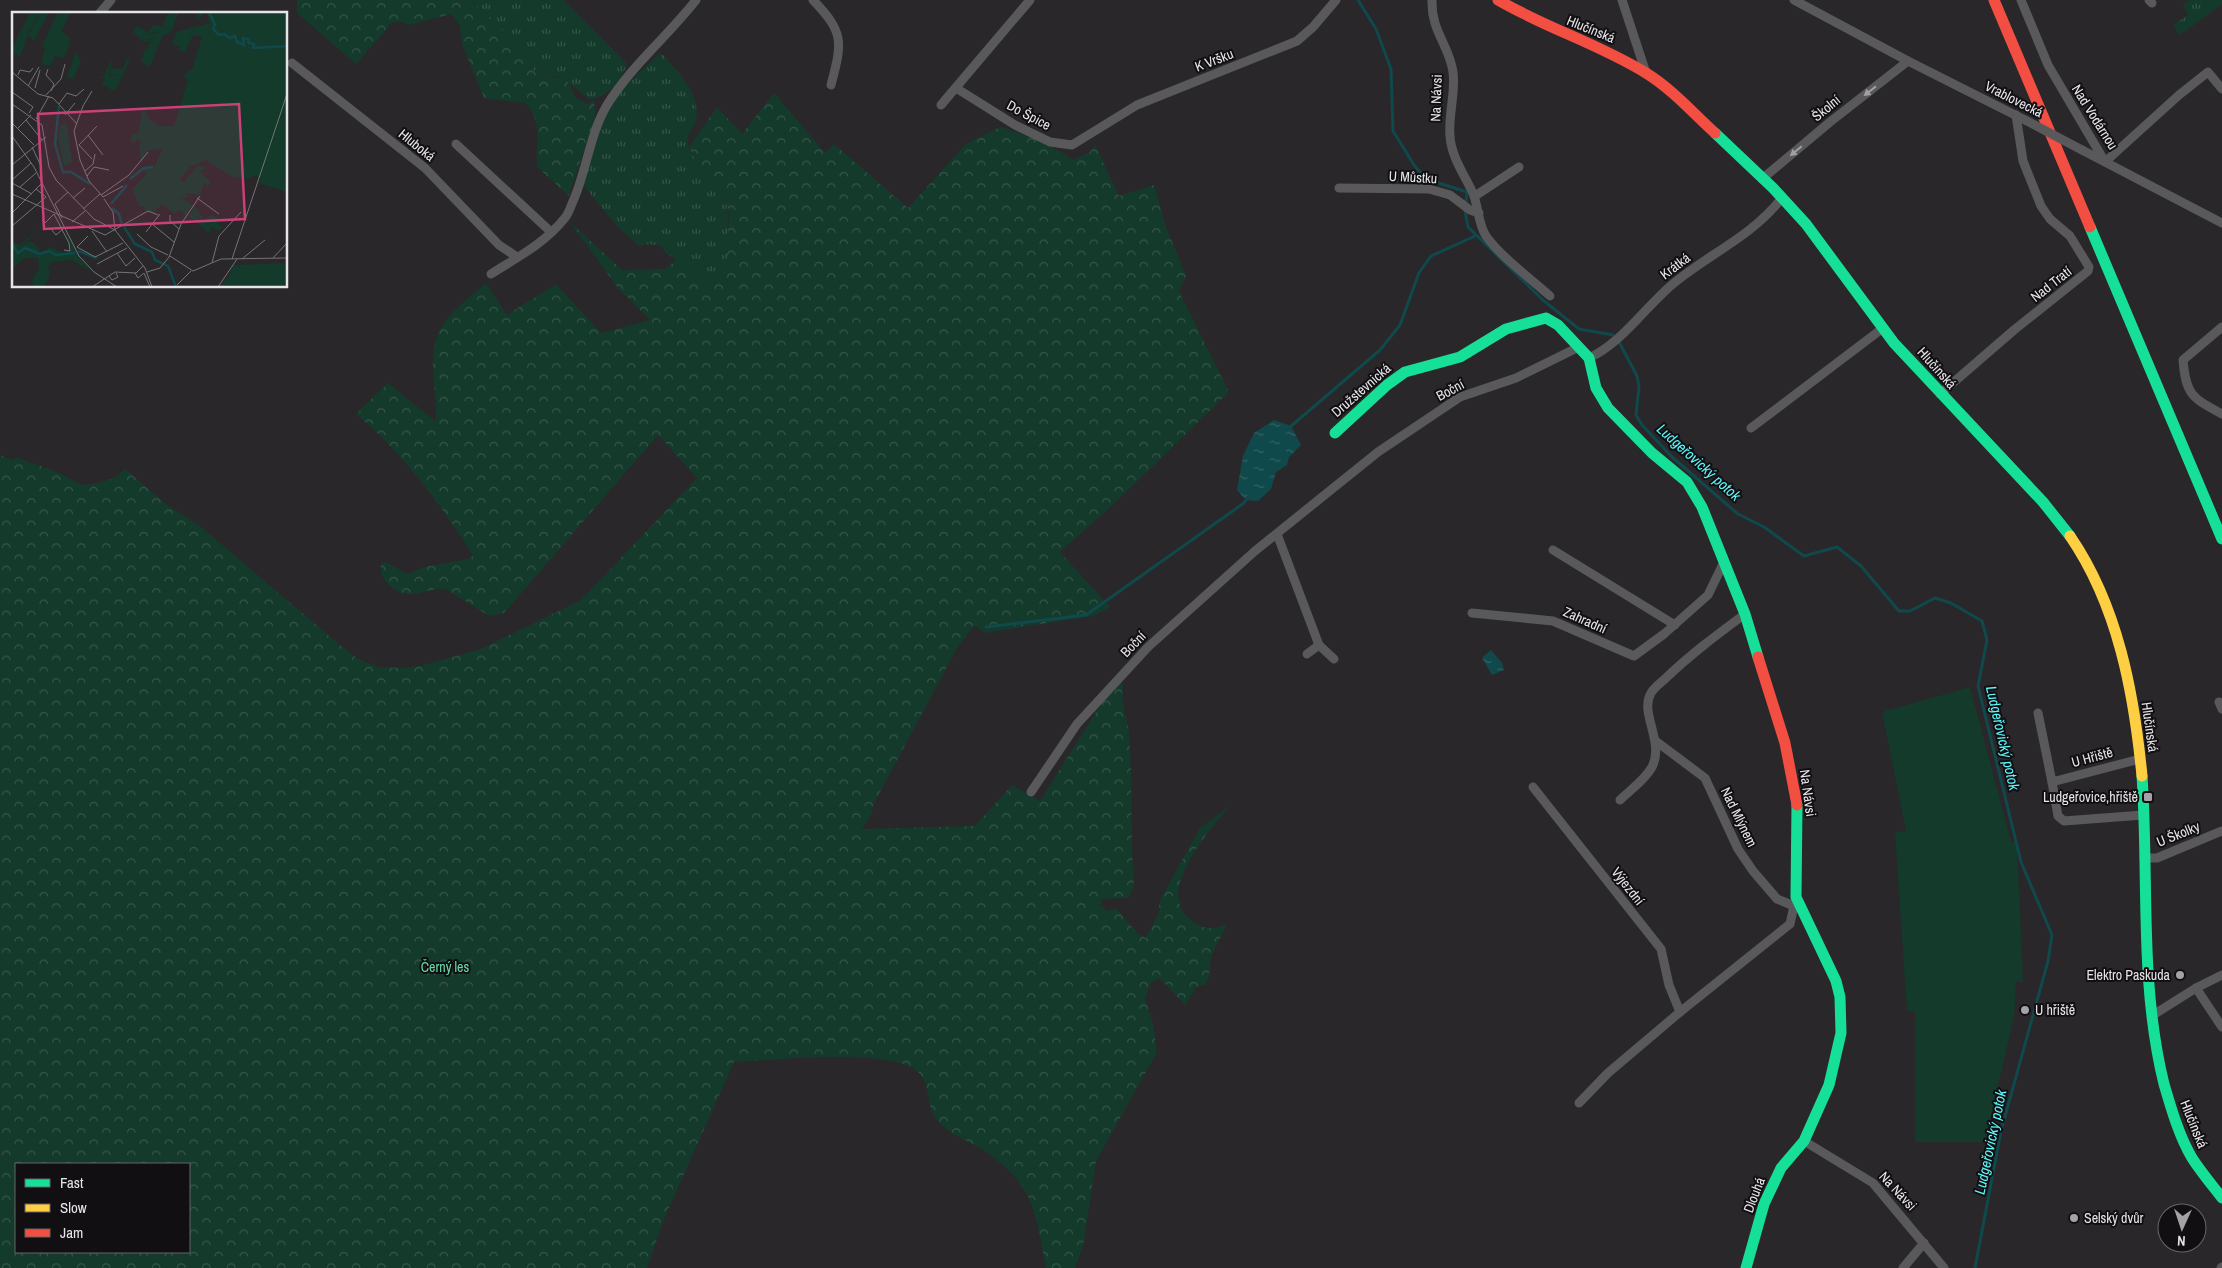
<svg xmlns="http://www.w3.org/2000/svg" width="2222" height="1268" viewBox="0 0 2222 1268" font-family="'Archivo Narrow',sans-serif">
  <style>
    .grass { fill: url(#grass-tufts) }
    .forest { fill: url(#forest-crowns); fill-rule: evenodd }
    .garden { fill: #143a2b }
    .water { fill: url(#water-ripples) }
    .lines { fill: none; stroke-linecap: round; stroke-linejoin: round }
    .stream { stroke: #10494b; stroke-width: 3 }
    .street { stroke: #59595b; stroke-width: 9 }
    .fast { stroke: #16e098; stroke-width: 11 }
    .slow { stroke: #ffcf43; stroke-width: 11 }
    .jam { stroke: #f24e42; stroke-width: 11 }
    .street-bridge { stroke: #59595b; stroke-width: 9 }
    .oneway { fill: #a09fa2 }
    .poi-dot { fill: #a4a2a6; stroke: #110f12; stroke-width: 2 }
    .labels { text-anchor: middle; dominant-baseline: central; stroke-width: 4; stroke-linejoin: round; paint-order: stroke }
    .street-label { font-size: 14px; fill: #e7e5e9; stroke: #110f12 }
    .poi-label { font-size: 14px; fill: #e7e5e9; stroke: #110f12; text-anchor: end }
    .park-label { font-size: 14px; fill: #69dda9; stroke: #110f12 }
    .water-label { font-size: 15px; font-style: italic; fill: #5cf8fb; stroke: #110f12 }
    .inset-river { fill: none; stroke: #10494b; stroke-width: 2.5 }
    .inset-road { fill: none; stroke: #757376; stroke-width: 1 }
    .view { fill: #c94177; fill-opacity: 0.15; stroke: #c94177; stroke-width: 2.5 }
    .inset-edge { fill: none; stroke: #e7e5e9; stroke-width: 2.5 }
  </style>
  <defs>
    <pattern id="grass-tufts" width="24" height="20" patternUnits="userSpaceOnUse" patternTransform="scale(1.25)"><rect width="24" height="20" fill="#143a2b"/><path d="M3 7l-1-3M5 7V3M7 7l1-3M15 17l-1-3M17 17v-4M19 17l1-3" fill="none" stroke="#36564a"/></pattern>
    <pattern id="forest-crowns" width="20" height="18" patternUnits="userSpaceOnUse" patternTransform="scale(1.25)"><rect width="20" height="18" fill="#143a2b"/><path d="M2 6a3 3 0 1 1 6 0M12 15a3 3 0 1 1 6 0" fill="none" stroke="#36564a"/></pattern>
    <pattern id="water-ripples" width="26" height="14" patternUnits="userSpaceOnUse" patternTransform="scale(1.25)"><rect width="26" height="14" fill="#10494b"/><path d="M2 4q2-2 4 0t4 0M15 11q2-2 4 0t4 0" fill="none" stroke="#336365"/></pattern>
  </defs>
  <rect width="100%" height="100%" fill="#29272a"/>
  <g class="grass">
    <path d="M468,0H564L627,64C622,79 607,99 589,99C578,90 567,79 552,75C546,74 542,76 536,73C514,40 501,23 468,0Z"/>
    <path d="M2189,0H2222V4L2180,35L2173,25L2188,15L2183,5Z"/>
    <path d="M659,54H662C678,72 701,93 696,120C694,129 685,135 688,145C692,162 710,173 719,188C730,204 728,218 728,236C728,254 729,280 703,279L666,253L661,246L649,244L639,246L617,226L583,185C592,154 600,119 620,92C631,78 647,67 659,54Z"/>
  </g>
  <g class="forest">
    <path d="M297,0H468C501,23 514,40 536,73L541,75H550L568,82L575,97L587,104L594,99L596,123L589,135L569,196L537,167C535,140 544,126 526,103L484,98L462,44L460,25L451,14L409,25L401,22L390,23L386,30L356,64L297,13Z"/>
    <path d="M774,93L825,153L834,144L908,208L966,144L1000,127C1026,135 1051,144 1073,160L1090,152L1095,145L1119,196L1154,185L1165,224L1186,276L1179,291L1229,392L1118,500L1060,552L1110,607L1093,616L985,633L974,625L957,648L871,809L873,811L862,829L975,826L1012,785L1040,801L1118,677L1123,685C1120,701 1127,718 1129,734C1133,784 1130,836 1134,884C1134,888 1130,894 1128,898L1102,899L1100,906L1108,911L1116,908L1138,934L1146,938L1160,910L1159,907L1161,898L1200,828L1231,805C1211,828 1153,892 1191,920C1204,930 1212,930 1227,924L1211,957L1209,977L1205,986L1201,985L1196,988L1185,1005L1159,978L1151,983L1145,998L1153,1024L1157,1052L1096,1161L1083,1247L1075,1268H1046C1035,1209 1034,1183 980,1148C968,1141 954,1136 944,1127C923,1111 933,1089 920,1074C897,1046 770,1061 734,1062L664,1219L647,1268H0V455L12,460L16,457L59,473L82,485L98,483L116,477L125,469L167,505L200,526L335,641L358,659L378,667L401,668L420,666L481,649L581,600L697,478L658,435L504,613L489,616L446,589C424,586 411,605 389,585C383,579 380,573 381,564L385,562L408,574L424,567L469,559L472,556V553C437,501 405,455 356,414L388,383L435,421C438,404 434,389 433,371C431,323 453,312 486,283L507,315L556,284L601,333L650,320L618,288L569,221L622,270L665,269L676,260L703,279C732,280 727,250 728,232C729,221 730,211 726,201C717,180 697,168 689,147L717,107L742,134ZM16,1164H189V1252H16Z"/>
  </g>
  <path class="garden" d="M1970,687L2011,842H2017L2023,982H2016L2014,1017L1985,1142H1915V1012L1907,1011L1895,832L1906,831L1882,712Z"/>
  <g class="water">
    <path d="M1274,420L1291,426L1301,445L1289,457L1287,465L1276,472L1271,489L1258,501L1246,500L1237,490L1243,456L1254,433Z"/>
    <path d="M1491,650L1502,663L1504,670L1492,675L1482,658Z"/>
  </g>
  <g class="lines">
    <g class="stream">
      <path d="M1358,0L1376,29L1391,69L1393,131L1414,165L1426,179L1467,192L1465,211L1468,227L1544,301L1579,329L1613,335"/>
      <path d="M1619,342L1637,376L1639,386L1636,415L1642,425L1672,457L1738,514L1764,527L1804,556L1837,547L1861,566L1899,611H1910L1935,598L1951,603L1982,621L1987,640L1978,686L2021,862L2052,935L2048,961L2001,1131L1975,1268"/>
      <path d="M1290,427L1380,350L1400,325L1419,273L1431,256L1475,236"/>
      <path d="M986,627L1086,615L1244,503L1248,497"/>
    </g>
    <g class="street">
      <path d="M813,0C845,33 842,43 831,85"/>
      <path d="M1432,0C1431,32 1449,44 1453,72C1456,91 1448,116 1450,136C1451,155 1463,173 1471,189C1479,204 1477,222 1486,236C1500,256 1531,279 1550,296"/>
      <path d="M1622,0L1645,70"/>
      <path d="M1794,0L1908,61L2027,121"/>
      <path d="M2021,0L2048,65L2105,162L2179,95L2208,72L2222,89"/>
      <path d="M2149,0L2152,3"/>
      <path d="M99,14L111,0"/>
      <path d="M292,63L425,168L499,245L517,257"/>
      <path d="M956,88L1015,125L1050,142L1072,145L1137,105L1297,41L1313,27L1336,0"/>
      <path d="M941,105L1030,0"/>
      <path d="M456,144L551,232"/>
      <path d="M2082,150L2222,223"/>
      <path d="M1762,179L1830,122L1908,61"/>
      <path d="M1339,188L1429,189L1450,195L1470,210L1479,213"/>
      <path d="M1475,196L1519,167"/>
      <path d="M491,274C516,258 545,243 564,219C569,214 571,205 574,199C587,168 590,134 607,105C631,66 668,36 696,0"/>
      <path d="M2222,327L2183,360C2186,395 2192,398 2222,414"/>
      <path d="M1589,358C1621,344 1646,306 1674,283C1709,254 1752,236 1781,199"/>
      <path d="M1940,394L2014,330L2088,271L2089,267L2070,236L2050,219L2041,206L2023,161L2016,115"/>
      <path d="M1751,428L1883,328"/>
      <path d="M1277,534L1319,645L1334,659"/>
      <path d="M1553,550L1675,625"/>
      <path d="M1472,613L1553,621L1634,656L1664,634L1708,595L1724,562"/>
      <path d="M1307,654L1319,645"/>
      <path d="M2219,702L2222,709"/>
      <path d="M2038,713L2052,782L2140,759"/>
      <path d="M1657,742L1705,778L1738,849L1753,871L1777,899L1794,906"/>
      <path d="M2052,782L2058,816L2064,821L2143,815"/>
      <path d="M1533,787L1661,949L1669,985L1680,1012"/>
      <path d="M1031,792L1077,724L1148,647L1255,551L1378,452L1460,397L1516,378L1579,347"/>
      <path d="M1620,800C1630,790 1645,780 1652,767C1665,742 1639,713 1651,693C1654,687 1662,682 1667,677C1691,654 1718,634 1745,614"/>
      <path d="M2144,858H2157L2222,831"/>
      <path d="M2196,988L2222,1027"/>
      <path d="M2153,1015L2196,988L2222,975"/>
      <path d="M1579,1103L1608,1073L1680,1012L1790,924L1796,897"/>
      <path d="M1804,1141L1873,1183L1944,1268"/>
      <path d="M1903,1268L1924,1243"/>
      <path d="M2221,1268L2222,1267"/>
    </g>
    <g class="fast">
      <path d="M1715,133L1773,188L1806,224L1894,343L2043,502L2070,536"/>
      <path d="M2090,227L2222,539"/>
      <path d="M1335,433L1387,385L1405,372L1460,357L1506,329L1546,318L1558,325L1589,358L1596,388L1608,408L1652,453L1687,482L1702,507L1745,614L1758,657"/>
      <path d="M2142,776C2149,879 2139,983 2164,1084C2171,1108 2179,1136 2192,1158C2201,1172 2212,1185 2222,1198"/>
      <path d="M1746,1268L1764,1204L1781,1168L1804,1141L1829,1085L1841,1033L1840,997L1836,981L1796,897L1797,805"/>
    </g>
    <path class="slow" d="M2070,536C2118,606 2134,693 2142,776"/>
    <g class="jam">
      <path d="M1498,0C1546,28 1599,44 1646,73C1672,89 1693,113 1715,133"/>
      <path d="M1994,0L2090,227"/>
      <path d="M1758,657L1785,743L1797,805"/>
    </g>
    <path class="street-bridge" d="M2027,121L2082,150"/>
  </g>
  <defs><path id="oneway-solid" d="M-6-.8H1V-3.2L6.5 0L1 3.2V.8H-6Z" transform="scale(1.25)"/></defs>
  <g class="oneway">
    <use href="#oneway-solid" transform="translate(1870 91) rotate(142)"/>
    <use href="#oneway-solid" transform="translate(1796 151) rotate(140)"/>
  </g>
  <g class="poi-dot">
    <rect x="2143" y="792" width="10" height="10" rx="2.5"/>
    <circle cx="2180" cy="975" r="5"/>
    <circle cx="2025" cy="1010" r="5"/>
    <circle cx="2074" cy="1218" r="5"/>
  </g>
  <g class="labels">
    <g class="street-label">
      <text transform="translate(1591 29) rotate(22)">Hlučínská</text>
      <text transform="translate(1214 60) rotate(-21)">K Vršku</text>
      <text transform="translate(1436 98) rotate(-88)">Na Návsi</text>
      <text transform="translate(2014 99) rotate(27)">Vrablovecká</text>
      <text transform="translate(1826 108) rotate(-39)">Školní</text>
      <text transform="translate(1029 115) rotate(28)">Do Špice</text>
      <text transform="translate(2095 117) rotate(58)">Nad Vodárnou</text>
      <text transform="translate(417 145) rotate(39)">Hluboká</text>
      <text transform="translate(1413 177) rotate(3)">U Můstku</text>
      <text transform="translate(1675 266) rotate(-37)">Krátká</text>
      <text transform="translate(2051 284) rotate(-38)">Nad Tratí</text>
      <text transform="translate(1937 368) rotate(48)">Hlučínská</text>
      <text transform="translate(1361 390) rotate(-41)">Družstevnická</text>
      <text transform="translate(1450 390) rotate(-28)">Boční</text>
      <text transform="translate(1585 620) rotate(24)">Zahradní</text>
      <text transform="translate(1133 644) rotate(-46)">Boční</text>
      <text transform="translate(2150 727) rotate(82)">Hlučínská</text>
      <text transform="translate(2092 757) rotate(-15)">U Hřiště</text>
      <text transform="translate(1808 793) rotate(82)">Na Návsi</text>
      <text transform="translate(1739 817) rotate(64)">Nad Mlýnem</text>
      <text transform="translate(2178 834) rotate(-22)">U Školky</text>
      <text transform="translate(1628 886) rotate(52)">Výjezdní</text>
      <text transform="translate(2194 1124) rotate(68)">Hlučínská</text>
      <text transform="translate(1898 1191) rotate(47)">Na Návsi</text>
      <text transform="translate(1754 1195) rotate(-69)">Dlouhá</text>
    </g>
    <g class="poi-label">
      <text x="2138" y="797">Ludgeřovice,hřiště</text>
      <text x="2170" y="975">Elektro Paskuda</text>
      <text x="2035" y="1010" text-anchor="start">U hřiště</text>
      <text x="2084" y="1218" text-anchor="start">Selský dvůr</text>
    </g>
    <g class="park-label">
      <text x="445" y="967">Černý les</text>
    </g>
    <g class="water-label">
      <text transform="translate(1699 462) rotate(42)">Ludgeřovický potok</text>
      <text transform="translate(2003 738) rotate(77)">Ludgeřovický potok</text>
      <text transform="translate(1990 1142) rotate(-78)">Ludgeřovický potok</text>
    </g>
  </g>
  <g transform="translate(12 12)">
    <rect width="275" height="275" fill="#29272a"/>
    <path d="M29,0H37L22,29L16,23ZM46,0H59L49,20L58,25L57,33L52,46L43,44L39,53H33L29,51L33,36L30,34ZM156,0H167L159,20L150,24L138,55L129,49L135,30L127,28L129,23L132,24L131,28L140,26L135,30L134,38L143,25L134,21L141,22L146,21L140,19L157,16L151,13ZM16,4L11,15L6,43L0,40V37ZM182,15L174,39H167L168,34L160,32L164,20ZM64,40L69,49L61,68L55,65ZM115,46L118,48L111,63L97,62L99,56L111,57ZM168,185L180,193L173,205L167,192ZM179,201L199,215L197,221L176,204Z" fill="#143a2b"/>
    <path d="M18,0H29L17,19L8,45L6,43L11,15ZM185,0H275V180L247,171L249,166L241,163L237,167L220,165L194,148L178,155L168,167L172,170L186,153L196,156L188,159L199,171L196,174L192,171L188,183L173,181L181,189L176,185L167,186L170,197L168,200L166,198L163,202L150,192L142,200L134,199L131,194L128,196L120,177L135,162L130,157L142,155L151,136L135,139L129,151L127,132L129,130L125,127L121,137L118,140L123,131L118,129L121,121L125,123L132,93L135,104L146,114H162L176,68L171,63L180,57L190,25L181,23L174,39L177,25L182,15L198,11L194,1L185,9ZM141,13L158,15L139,20L148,22L134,21L143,25L134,39L140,26L131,28L132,23L126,25L121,20L124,14L136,20ZM101,45L97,63H111L114,57L104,76L101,79L90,72L93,67L86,65H91ZM181,192L192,207L201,203L206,207L205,211L210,215L206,219L179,201ZM31,213L10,234L18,229L27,235V241L38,235L49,240L59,239L52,216L66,244L80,260L60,248L40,250L36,255L38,263L35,270L30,275H21L20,268L27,257L26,246H13L0,256V229L8,233ZM275,251L274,275H207L216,265L221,253Z" fill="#143a2b"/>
    <path d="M55,112L60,151L52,154L46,127L48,113Z" fill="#143a2b"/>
    <path class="inset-river" d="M197,0L203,13L201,17L207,23L212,22L218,26L223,24L225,30L232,33L231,26L236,27L237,31L242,32L241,36L275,34M47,94L43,132L51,160H59L78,172M118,167L132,156L141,155M99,192L115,173M100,196L107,202L110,213M112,215L123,232L140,240L143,248L156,254L164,275M0,232L6,241L13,236L28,242L37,239L44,243L63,241M66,239L85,246"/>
    <path class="inset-road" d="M36,57L34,63L42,72L39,79M0,60L26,82L41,86L65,112M6,63L8,58L18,60L21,56M16,74L27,55M23,76L28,58M80,79L71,94L62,119L68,148L77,169L91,185L111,174M0,80L21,95L17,101M34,83L49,67L53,52M0,92L30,113L37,155L44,168L82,207L103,218L133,256L140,275M47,92L55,81L64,84L72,77M53,103L63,91M24,107L37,84M14,108L30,128M0,111L22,133M6,116L19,103M76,123L91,143M0,124L22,155L67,244L82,260L105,275M67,133L85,114M67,133L80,147M20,135L29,154M0,153L34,125M73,159L81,152L83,142M75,164L82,155L97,158M0,168L19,151M0,171L20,182M8,175L24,161M0,182L93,223L136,199L146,203M89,183L117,163L136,140M61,186L73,176M185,186L207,202M92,187L101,200L103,218M71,197L88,182M0,201L29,172M158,203V209L167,217M50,206L43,192L56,180M30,208L33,211L42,202L57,231L58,239L52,238M60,210L73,199M140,212L162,230M0,214L34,185L24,177M39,217L44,223L51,217M80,219L95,240M134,220L148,202M125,222L139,235L156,243M76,224L65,235L83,245L111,231M105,241L114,254L123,246M157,245L169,212L188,184M261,246L275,231M220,247L275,82M230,247L253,228M200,251L207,224L229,200M85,252L115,236M135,260L148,256L158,244L181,259L209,247L275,246M123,261L126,266L132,261L138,275M97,264L100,268L106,265L104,261M165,273L179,259M80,275L103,260L124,261L131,254M206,275L225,247"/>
    <path class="view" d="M227,92L233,207L32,217L26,102Z"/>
    <rect width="275" height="275" class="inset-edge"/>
  </g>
  <rect x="15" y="1163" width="175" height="90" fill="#110f12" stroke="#676568"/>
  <rect x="25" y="1179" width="25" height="8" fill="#16e098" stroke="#676568"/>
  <text x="60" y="1188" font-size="15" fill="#e7e5e9">Fast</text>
  <rect x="25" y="1204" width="25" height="8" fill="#ffcf43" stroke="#676568"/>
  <text x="60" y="1213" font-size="15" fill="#e7e5e9">Slow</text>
  <rect x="25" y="1229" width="25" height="8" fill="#f24e42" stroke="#676568"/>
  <text x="60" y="1238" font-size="15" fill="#e7e5e9">Jam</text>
  <g transform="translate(2182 1228) rotate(183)"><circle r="24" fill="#110f12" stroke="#676568"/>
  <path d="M0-4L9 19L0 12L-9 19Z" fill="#a4a2a6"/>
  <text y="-8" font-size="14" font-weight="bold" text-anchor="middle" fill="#e7e5e9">N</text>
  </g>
</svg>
